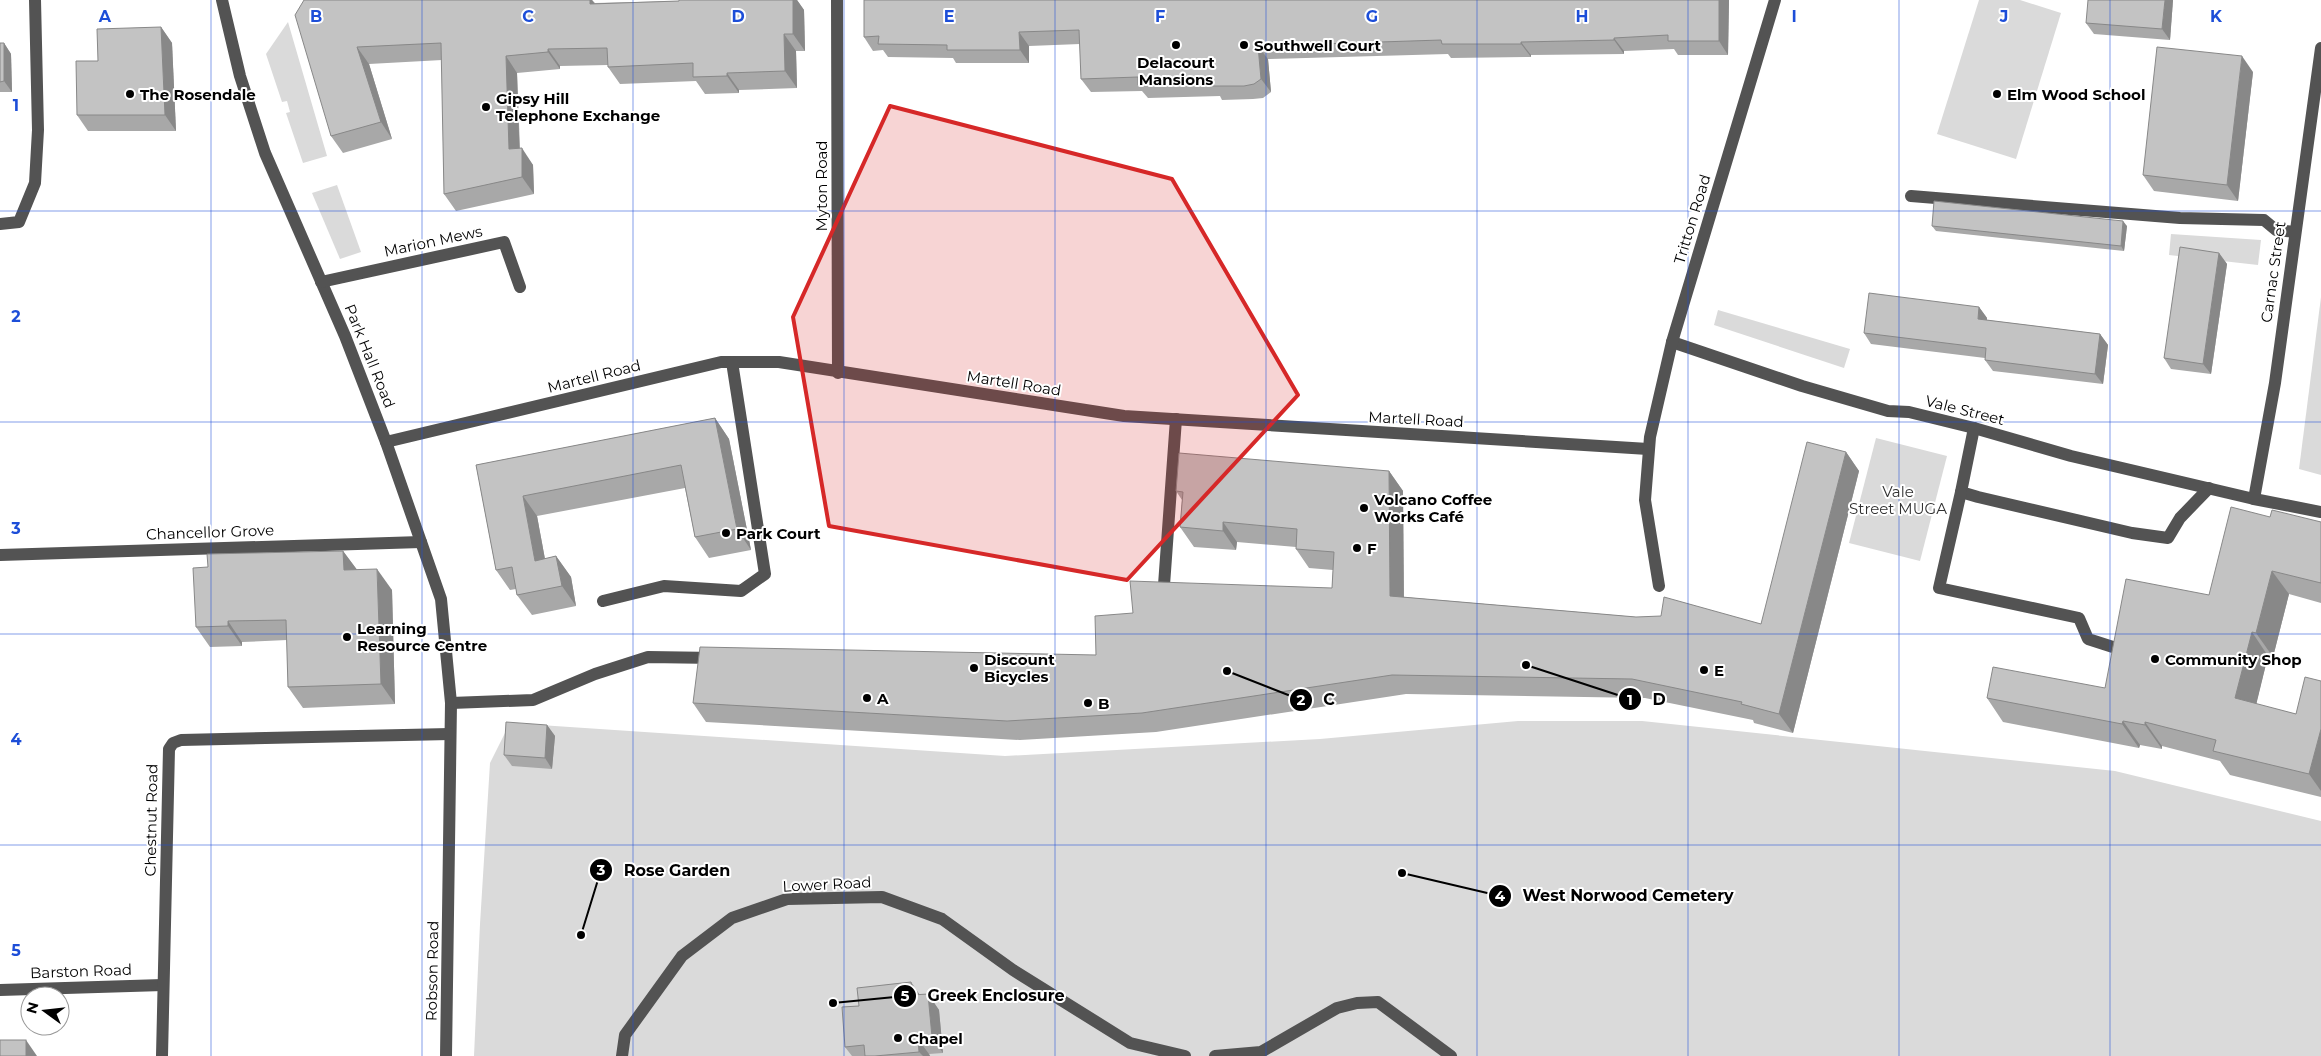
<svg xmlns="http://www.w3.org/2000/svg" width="2321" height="1056" viewBox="0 0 2321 1056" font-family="Montserrat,sans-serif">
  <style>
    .green { fill: #dadada }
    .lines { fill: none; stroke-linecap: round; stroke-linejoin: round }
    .minor { stroke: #535353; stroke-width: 12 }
    .wall { fill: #a8a8a8 }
    .shaded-wall { fill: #888 }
    .building { fill: #c3c3c3; stroke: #888 }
    .marked { fill: #d62828; fill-opacity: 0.2; stroke: #d62828; stroke-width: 4; stroke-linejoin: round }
    .grid { fill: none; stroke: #1d4ed8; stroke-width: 1; stroke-opacity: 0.55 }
    .poi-dot { fill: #000; stroke: #fff; stroke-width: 2 }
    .labels { text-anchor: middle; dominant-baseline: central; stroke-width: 4; stroke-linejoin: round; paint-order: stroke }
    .poi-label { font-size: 15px; font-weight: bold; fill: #000; stroke: #fff; text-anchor: start }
    .street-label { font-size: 15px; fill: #000; stroke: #fff }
    .park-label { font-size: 15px; fill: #313131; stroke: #fff }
    .grid-label { font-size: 16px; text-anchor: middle; font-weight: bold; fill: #1d4ed8; stroke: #fff; stroke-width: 4; stroke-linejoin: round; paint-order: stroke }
    .leader { fill: none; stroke: #000; stroke-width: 2 }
    .callout-dot { fill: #000; stroke: #fff; stroke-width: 2 }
    .mark-label { font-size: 15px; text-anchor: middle; font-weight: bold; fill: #fff }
    .callout-label { font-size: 16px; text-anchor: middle; font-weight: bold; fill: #000; stroke: #fff; stroke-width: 4; stroke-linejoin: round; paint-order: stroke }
  </style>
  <rect width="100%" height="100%" fill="#fff"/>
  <g class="green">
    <path d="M1979,0H2020L2061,13L2016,159L1937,134Z"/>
    <path d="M288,22L327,156L303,163L286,113L290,112L287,101L282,102L266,54Z"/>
    <path d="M337,185L361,252L340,259L312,193Z"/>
    <path d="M2171,234L2261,240L2258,265L2169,255Z"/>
    <path d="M2321,297V475L2299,469Z"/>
    <path d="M1718,310L1850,349L1844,368L1714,325Z"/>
    <path d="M1876,438L1947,456L1920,561L1849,543Z"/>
    <path d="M1518,721H1642L2115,771L2321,821V1056H474L480,924L490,763L510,723L1005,756L1320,739Z"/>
  </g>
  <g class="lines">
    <g class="minor">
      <path d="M222,0L240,76L265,153L345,336L386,442L441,599L451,703L446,1056"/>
      <path d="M837,0L838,373"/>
      <path d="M1911,196L2180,218L2264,220L2276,230L2295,232"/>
      <path d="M0,224L19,222L35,183L38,130L35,0"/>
      <path d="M321,282L504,242L520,287"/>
      <path d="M1672,342L1802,386L1888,411L1909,412L1974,428L2071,456L2254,499L2321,512"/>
      <path d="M1974,428L1961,492L1978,497L2132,533L2168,538L2180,518L2209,488"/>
      <path d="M386,442L721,362H779L1124,416L1648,449"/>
      <path d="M1961,492L1939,588L2079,618L2088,639L2116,648"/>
      <path d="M2254,499L2275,383L2321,48"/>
      <path d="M0,555L421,542"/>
      <path d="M1164,585L1176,419"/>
      <path d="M1659,586L1645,500L1650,437L1672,342L1775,0"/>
      <path d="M603,601L664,586L741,591L765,574L732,362"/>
      <path d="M451,703L533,700L595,674L648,657L716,658"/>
      <path d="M0,990L163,985"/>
      <path d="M162,1056L169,749L173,743L181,740L450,734"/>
      <path d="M622,1056L625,1035L682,956L732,918L787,899L882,897L942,919L1013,970L1130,1043L1185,1056"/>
      <path d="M1215,1056L1261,1052L1337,1008L1357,1003L1378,1002L1451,1056"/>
    </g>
  </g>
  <g class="wall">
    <path d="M304,0H592L595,3L679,1V0H797L804,10L805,51H796L797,88L739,90V93L705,94L696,81L620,84L608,67V65L560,66V69L517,73L520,148L533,165L534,194L456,211L444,194L442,60L369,64L392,139L343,153L331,136Z"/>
    <path d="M864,0H1729L1728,55H1678L1674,49L1624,51V54L1531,55V57L1451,58L1448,54L1268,59L1271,92L1263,98L1253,99L1222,100L1220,96L1148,98L1142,91L1091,92L1081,79L1080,44L1029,46V63H956L953,58L888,57L883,50L873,51L864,37Z"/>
    <path d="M2173,0L2170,40L2094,34L2086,23Z"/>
    <path d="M161,27L172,43L176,131H88L77,115Z"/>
    <path d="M0,43H4L11,54L12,92H0Z"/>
    <path d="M2253,72L2238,201L2154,191L2143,175Z"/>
    <path d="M1932,226H2127L2124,251L1936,231Z"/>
    <path d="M2219,253L2227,264L2211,374L2171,369L2164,358Z"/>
    <path d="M1979,307L1987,318V320L2100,334L2108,345L2103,384L1993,371L1985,360V358L1871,344L1864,333Z"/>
    <path d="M715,418L729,439L751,550L709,558L695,537L685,488L537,516L545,559L556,556L571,577L576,606L532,615L517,595L516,589L510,590L496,570L476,465Z"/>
    <path d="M1846,452L1859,471L1793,733L1754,723L1753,720L1645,698L1406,694L1156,732L1020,740L706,722L693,703L1096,655L1133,613L1332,588L1333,570L1309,568L1296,549V547L1237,542L1236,550L1194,547L1180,527L1182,500L1176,491L1389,471L1403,491L1404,597L1636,617L1761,624Z"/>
    <path d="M2270,517L2321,522V603L2289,594L2273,657L2268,656L2256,704L2296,714L2321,681V797L2230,775L2220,761L2162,746V749L2140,745L2139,748L2003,722L1987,698L2105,688L2209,595Z"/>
    <path d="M343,551L357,570L392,590L395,704L303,708L288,687L287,640L242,642V646L210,647L196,627L208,567Z"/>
    <path d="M547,725L555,736L552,769L512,766L504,755Z"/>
    <path d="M928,994L939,1010L943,1053L929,1054L930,1056H852L845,1047L859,1006Z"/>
  </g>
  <g class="shaded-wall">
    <path d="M590,0H592L602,14L590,4Z"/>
    <path d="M793,0H797L804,10L805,51L793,34Z"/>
    <path d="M1719,0H1729L1728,55L1719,41Z"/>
    <path d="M2165,0H2173L2170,40L2162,29Z"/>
    <path d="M161,27L172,43L176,131L165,115Z"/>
    <path d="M1019,32L1029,46V63L1020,50Z"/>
    <path d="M784,34L796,51L797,88L785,71Z"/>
    <path d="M1614,38L1624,51V54L1614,40Z"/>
    <path d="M1521,42L1531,55V57L1521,44Z"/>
    <path d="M4,43L11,54L12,92L4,81Z"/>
    <path d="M1258,46L1268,59L1271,92L1261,79Z"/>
    <path d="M357,47L369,64L392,139L381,122Z"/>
    <path d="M548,49L560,66V69L548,52Z"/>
    <path d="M506,56L517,73L520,166L509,149Z"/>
    <path d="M2242,56L2253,72L2238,201L2227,185Z"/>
    <path d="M727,73L739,90V93L727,76Z"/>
    <path d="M522,148L533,165L534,194L522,177Z"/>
    <path d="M2123,221L2127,226L2124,251L2121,246Z"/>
    <path d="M2219,253L2227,264L2211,374L2203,364Z"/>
    <path d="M1979,307L1987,318L1985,330L1978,319Z"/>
    <path d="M2100,334L2108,345L2103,384L2095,374Z"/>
    <path d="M715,418L729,439L751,550L737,529Z"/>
    <path d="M1846,452L1859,471L1793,733L1779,714Z"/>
    <path d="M1389,471L1403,491L1404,615L1390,596Z"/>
    <path d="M523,496L537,516L549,581L535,561Z"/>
    <path d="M1223,522L1237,542L1236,550L1223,531Z"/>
    <path d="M343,551L358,571L344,570Z"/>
    <path d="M556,556L571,577L576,606L562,586Z"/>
    <path d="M377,569L392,590L395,704L381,684Z"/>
    <path d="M2272,571L2289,594L2273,657L2256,633Z"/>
    <path d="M228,621L242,642V646L228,626Z"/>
    <path d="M2252,632L2268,656L2252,722L2235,698Z"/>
    <path d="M2123,721L2140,745L2139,748L2122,724Z"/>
    <path d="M2145,722L2162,746V749L2145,725Z"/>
    <path d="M547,725L555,736L552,769L545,758Z"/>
    <path d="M2321,729V791L2309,774Z"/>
    <path d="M911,982L922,998L912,995Z"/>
    <path d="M928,994L939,1010L943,1053L932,1037Z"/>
    <path d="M918,1039L929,1054L930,1056H923L919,1052Z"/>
    <path d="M26,1040L37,1056H26Z"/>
  </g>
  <g class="building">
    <path d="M304,0H590V4L679,1V0H793V34H784L785,71L727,73V76L693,77V63L608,67L607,48L548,49V52L506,56L509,149L522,148V177L444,194L441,43L357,47L381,122L331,136L295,15Z"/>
    <path d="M864,0H1719V41H1668V35L1614,38V40L1521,42V44H1442L1441,40L1258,46L1261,79L1254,84L1244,86H1213V82L1138,85V77L1081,79L1079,30L1019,32L1020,50H947V45L878,44L879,36L864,37Z"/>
    <path d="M2088,0H2165L2162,29L2086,23Z"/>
    <path d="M161,27L165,115H77L76,61H98L97,29Z"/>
    <path d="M0,43H4V81L0,82Z"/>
    <path d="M2157,47L2242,56L2227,185L2143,175Z"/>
    <path d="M1934,201L2123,221L2121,246L1932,226Z"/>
    <path d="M2180,247L2219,253L2203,364L2164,358Z"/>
    <path d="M1869,293L1979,307L1978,319L2100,334L2095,374L1985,360L1986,348L1864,333Z"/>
    <path d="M715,418L737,529L695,537L681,465L523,496L535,561L556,556L562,586L517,595L512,567L496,570L476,465Z"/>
    <path d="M1807,442L1846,452L1779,714L1741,704L1742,702L1632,679L1392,675L1142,713L1007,721L693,703L700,647L1096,655L1095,616L1133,613L1130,581L1332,588L1334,552L1296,549L1297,529L1223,522V531L1180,527L1183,492L1176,491L1179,453L1389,471L1390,596L1636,617L1661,616L1664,597L1761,624Z"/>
    <path d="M2231,507L2270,517L2272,510L2321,522V583L2272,571L2256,633L2252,632L2235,698L2296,714L2305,677L2321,681V729L2309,774L2213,751L2216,740L2145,722V725L2123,721L2122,724L1987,698L1993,667L2105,688L2126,579L2209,595Z"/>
    <path d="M343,551L344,570L377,569L381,684L288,687L286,620L228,621V626L196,627L193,568L208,567L207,554Z"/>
    <path d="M506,722L547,725L545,758L504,755Z"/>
    <path d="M911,982L912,995L928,994L932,1037L918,1039L919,1052L875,1056H865L864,1045L845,1047L842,1007L859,1006L857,988Z"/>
    <rect x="0" y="1040" width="26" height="16"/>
  </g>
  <path class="marked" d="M890,106L1172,179L1298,395L1127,580L829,526L793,317Z"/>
  <path class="grid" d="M211,0V1056M422,0V1056M633,0V1056M844,0V1056M1055,0V1056M1266,0V1056M1477,0V1056M1688,0V1056M1899,0V1056M2110,0V1056M0,211H2321M0,422H2321M0,634H2321M0,845H2321"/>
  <g class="poi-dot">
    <circle cx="1176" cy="45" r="5"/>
    <circle cx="1244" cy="45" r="5"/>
    <circle cx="130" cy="94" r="5"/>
    <circle cx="1997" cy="94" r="5"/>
    <circle cx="486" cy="107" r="5"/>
    <circle cx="1364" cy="508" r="5"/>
    <circle cx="726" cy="533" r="5"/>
    <circle cx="1357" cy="548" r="5"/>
    <circle cx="347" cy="637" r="5"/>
    <circle cx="2155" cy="659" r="5"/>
    <circle cx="974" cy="668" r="5"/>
    <circle cx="1704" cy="670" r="5"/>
    <circle cx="867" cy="698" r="5"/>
    <circle cx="1088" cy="703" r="5"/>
    <circle cx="898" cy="1038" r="5"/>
  </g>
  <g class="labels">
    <g class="poi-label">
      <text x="1254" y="45">Southwell Court</text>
      <text x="1176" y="62" text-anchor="middle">Delacourt<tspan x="1176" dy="17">Mansions</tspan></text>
      <text x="140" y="94">The Rosendale</text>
      <text x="2007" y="94">Elm Wood School</text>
      <text x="496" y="98">Gipsy Hill<tspan x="496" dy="17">Telephone Exchange</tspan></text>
      <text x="1374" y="499">Volcano Coffee<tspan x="1374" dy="17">Works Café</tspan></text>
      <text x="736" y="533">Park Court</text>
      <text x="1367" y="548">F</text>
      <text x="357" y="628">Learning<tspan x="357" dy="17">Resource Centre</tspan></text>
      <text x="984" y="659">Discount<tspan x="984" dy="17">Bicycles</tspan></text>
      <text x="2165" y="659">Community Shop</text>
      <text x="1714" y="670">E</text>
      <text x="877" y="698">A</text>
      <text x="1098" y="703">B</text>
      <text x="908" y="1038">Chapel</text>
    </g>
    <g class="street-label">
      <text transform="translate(821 186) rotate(-90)">Myton Road</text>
      <text transform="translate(1692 219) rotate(-73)">Tritton Road</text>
      <text transform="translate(433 241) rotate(-12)">Marion Mews</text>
      <text transform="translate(2273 272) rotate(-82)">Carnac Street</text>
      <text transform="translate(370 356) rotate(68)">Park Hall Road</text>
      <text transform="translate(594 376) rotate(-14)">Martell Road</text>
      <text transform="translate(1014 383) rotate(9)">Martell Road</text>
      <text transform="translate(1965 410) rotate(14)">Vale Street</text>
      <text transform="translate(1416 419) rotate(3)">Martell Road</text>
      <text transform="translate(210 532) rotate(-2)">Chancellor Grove</text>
      <text transform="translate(151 820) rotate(-89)">Chestnut Road</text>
      <text transform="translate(827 884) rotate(-3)">Lower Road</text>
      <text transform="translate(81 971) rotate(-2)">Barston Road</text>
      <text transform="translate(432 971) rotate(-89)">Robson Road</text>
    </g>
    <g class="park-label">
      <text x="1898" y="491">Vale<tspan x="1898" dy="17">Street MUGA</tspan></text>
    </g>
  </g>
  <g class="grid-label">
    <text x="105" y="22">A</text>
    <text x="316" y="22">B</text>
    <text x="528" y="22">C</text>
    <text x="738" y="22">D</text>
    <text x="949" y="22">E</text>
    <text x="1160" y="22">F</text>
    <text x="1372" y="22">G</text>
    <text x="1582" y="22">H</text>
    <text x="1794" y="22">I</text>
    <text x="2004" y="22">J</text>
    <text x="2216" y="22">K</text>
    <text x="16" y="111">1</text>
    <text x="16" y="322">2</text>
    <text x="16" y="534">3</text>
    <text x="16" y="745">4</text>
    <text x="16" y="956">5</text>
  </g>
  <path class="leader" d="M1526 665L1630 699M1227 671L1301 700M581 935L601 870M1402 873L1500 896M833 1003L905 996"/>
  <g class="callout-dot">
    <circle cx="1526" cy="665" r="5"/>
    <circle cx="1227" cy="671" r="5"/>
    <circle cx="581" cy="935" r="5"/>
    <circle cx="1402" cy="873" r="5"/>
    <circle cx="833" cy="1003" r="5"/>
    <circle cx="1630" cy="699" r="12"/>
    <circle cx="1301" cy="700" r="12"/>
    <circle cx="601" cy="870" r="12"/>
    <circle cx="1500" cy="896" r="12"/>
    <circle cx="905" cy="996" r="12"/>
  </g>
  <g class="mark-label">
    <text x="1630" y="705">1</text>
    <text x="1301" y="705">2</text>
    <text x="601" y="875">3</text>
    <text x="1500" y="901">4</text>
    <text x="905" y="1001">5</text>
  </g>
  <g class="callout-label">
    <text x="1659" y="705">D</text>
    <text x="1329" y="705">C</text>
    <text x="677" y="876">Rose Garden</text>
    <text x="1628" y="901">West Norwood Cemetery</text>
    <text x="996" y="1001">Greek Enclosure</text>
  </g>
  <g transform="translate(45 1011) rotate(285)"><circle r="24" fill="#ffffff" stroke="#999999"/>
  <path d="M0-4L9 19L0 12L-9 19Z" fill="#000000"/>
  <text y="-8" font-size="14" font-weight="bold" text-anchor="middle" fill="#000000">N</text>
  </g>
</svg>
